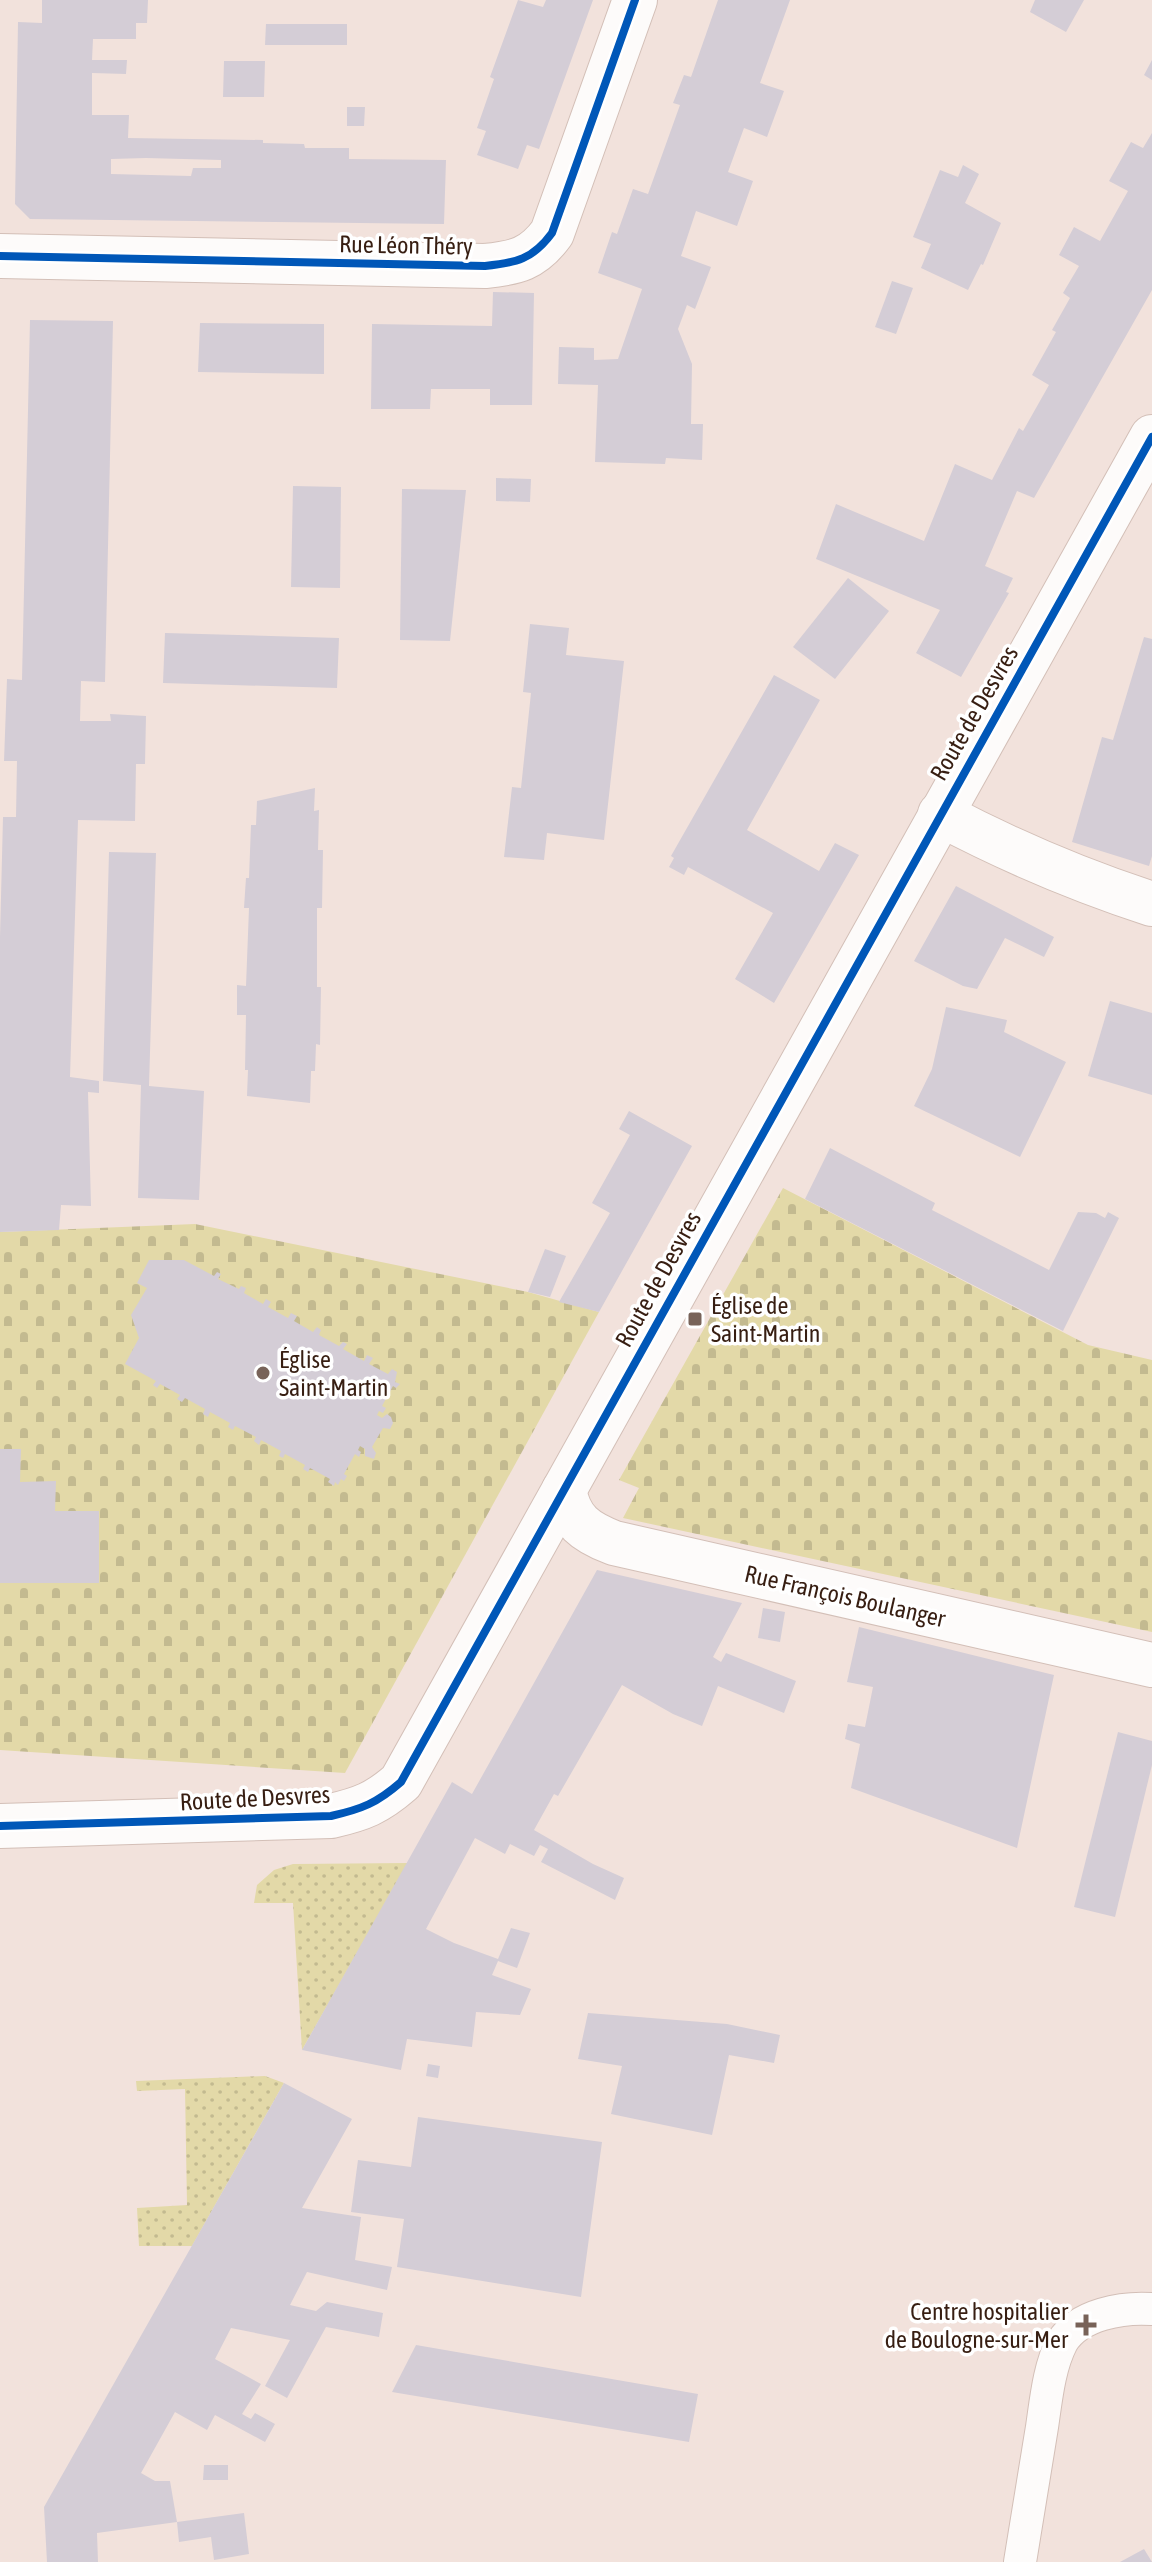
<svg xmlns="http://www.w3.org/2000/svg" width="1152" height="2562" viewBox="0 0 1152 2562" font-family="'Asap Condensed',sans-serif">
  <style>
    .grass { fill: url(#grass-dots) }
    .cemetery { fill: url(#cemetery-stones) }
    .building { fill: #d4cdd6; fill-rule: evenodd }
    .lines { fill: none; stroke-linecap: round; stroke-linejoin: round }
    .service-casing { stroke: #d3bfb7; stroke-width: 34 }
    .minor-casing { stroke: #d3bfb7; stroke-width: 46 }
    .tertiary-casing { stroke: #d3bfb7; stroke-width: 46 }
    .service { stroke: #fdfbfa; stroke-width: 32 }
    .minor { stroke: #fdfbfa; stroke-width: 44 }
    .tertiary { stroke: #fdfbfa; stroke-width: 44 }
    .cycleway-casing { stroke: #fff; stroke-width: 13 }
    .cycleway { stroke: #0057b8; stroke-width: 8 }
    .poi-dot { fill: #786359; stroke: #fff; stroke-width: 3 }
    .labels { text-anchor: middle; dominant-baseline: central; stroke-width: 7; stroke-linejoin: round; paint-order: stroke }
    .street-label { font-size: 24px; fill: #371e12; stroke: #fff }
    .poi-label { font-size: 24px; fill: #371e12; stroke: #fff; text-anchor: start }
  </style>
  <defs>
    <pattern id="grass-dots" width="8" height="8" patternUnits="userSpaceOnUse" patternTransform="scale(2)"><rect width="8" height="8" fill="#e3d9a8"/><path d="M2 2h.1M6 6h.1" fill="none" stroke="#c3ba90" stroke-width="1.8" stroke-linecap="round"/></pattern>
    <pattern id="cemetery-stones" width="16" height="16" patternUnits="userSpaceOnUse" patternTransform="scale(2)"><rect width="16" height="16" fill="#e3d9a8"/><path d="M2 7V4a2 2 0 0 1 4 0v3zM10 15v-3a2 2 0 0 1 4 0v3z" fill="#c3ba90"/></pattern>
  </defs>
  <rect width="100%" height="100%" fill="#f2e2dc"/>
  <g class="grass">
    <path d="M408,1863L302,2050L293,1903H254L257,1885L274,1870L293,1864Z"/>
    <path d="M265,2076L284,2083L192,2246H139L137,2208L187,2205L185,2089L137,2091L136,2081Z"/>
  </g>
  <g class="cemetery">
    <path d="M783,1188L1088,1345L1152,1360V1632L623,1518L639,1488L619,1480Z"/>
    <path d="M195,1224L528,1292L599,1312L345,1773L0,1750V1232Z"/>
  </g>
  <g class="building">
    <path d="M42,0H148L147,23H136V39H93L92,60H127L126,74L92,73V115H129L128,138L263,140V143L304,144L305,148H349V159L446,160L444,224L30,219L15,204L18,22L42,23ZM146,158L221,160V168H193L191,176L111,174V159Z"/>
    <path d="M518,0L543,7L546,0H593L539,149L527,145L518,169L477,155L486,131L477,128L494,79L490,77Z"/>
    <path d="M718,0H790L760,83L784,91L767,137L744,128L728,172L753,181L737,226L696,211L681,256L711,267L695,309L687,305L678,329L692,364L691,424H703L702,460L666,458L665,464L595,462L598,385L558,384L559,347L594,348V360L618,359L642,289L598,273L612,232L617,234L633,189L648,194L680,105L673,103L684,75L691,77Z"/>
    <path d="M1035,0H1084L1066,32L1030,12Z"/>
    <path d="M266,24H347V45H265Z"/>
    <path d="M1152,60V80L1144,75Z"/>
    <path d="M224,61H265L264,97H223Z"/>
    <path d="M347,107H365L364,126H347Z"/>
    <path d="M1152,133V290L1034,498L1017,491L985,566L1013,578L1006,592L1009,593L961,677L916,653L940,610L816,559L836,504L924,541L955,464L992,480L1019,428L1023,431L1049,385L1032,375L1056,332L1052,330L1070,298L1063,293L1079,266L1059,255L1074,227L1100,241L1128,191L1109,181L1131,142L1143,148Z"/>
    <path d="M963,165L979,174L965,203L1001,223L983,265L981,264L968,290L921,268L931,244L913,237L940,170L958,177Z"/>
    <path d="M892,281L913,288L896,334L875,327Z"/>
    <path d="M493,292L534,293L532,405H490V389H431L430,409H371L372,324L492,326Z"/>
    <path d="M30,320L113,321L105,682L81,681L80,721H111L110,714L146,716L145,764H136L135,821L78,820L70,1077L99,1081V1093L88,1092L91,1206L61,1205L59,1230L0,1232V937L3,817H16L17,761H4L7,679L22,680Z"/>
    <path d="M200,323L324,324V374L198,372Z"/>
    <path d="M496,478L531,479L530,502L496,501Z"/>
    <path d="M293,486L341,487L340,588L291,587Z"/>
    <path d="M402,489L466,490L450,641L400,640Z"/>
    <path d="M848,578L889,611L835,679L793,647Z"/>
    <path d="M530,624L569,628L566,655L624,661L604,840L547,833L544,860L504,857L512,787L521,788L531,693L523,692Z"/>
    <path d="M165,633L339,638L337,688L163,683Z"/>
    <path d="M1144,637L1152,639V856L1149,866L1072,842L1102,737L1113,740Z"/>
    <path d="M774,675L820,700L747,830L819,871L835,843L859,855L774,1003L735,979L773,913L688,867L684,875L669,867L674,858L671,856Z"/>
    <path d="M315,788L314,811L319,810L318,850H323L322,908H317V987H321L320,1045L316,1044L315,1071H311L310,1103L247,1096L248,1070H245L246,1015H237V985L246,986L249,908H244L246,878H249L251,825H256L257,801Z"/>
    <path d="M109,852L156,853L149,1086L204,1091L199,1200L138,1198L141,1085L103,1081Z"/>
    <path d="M956,886L1054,937L1044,957L1005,938L977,989L963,986L914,961Z"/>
    <path d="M1110,1001L1152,1013V1095L1088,1076Z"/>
    <path d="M946,1007L1007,1020L1004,1032L1066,1062L1020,1157L914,1106L932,1069Z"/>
    <path d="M629,1111L692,1146L599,1312L559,1302L610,1213L592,1203L630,1135L619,1129Z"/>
    <path d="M830,1148L935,1203L932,1210L1049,1270L1078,1212L1096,1213L1105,1218L1108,1212L1119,1218L1063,1331L805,1199Z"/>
    <path d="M545,1249L566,1256L550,1297L528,1292Z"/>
    <path d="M149,1260H184L214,1276L217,1272L221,1274L218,1279L239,1289L241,1286L246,1288L244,1293L263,1304L266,1299L271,1302L268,1307L288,1318L291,1313L297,1316L294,1321L313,1332L317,1327L321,1330L319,1335L339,1346L343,1342L347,1344L343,1349L364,1361L367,1355L373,1358L369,1364L388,1374L392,1369L397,1372L395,1382L400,1384L396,1388L393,1386L382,1406L386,1408L383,1413L379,1411L377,1415L382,1418L387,1414L391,1417L393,1423L390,1429L383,1428L372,1447L376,1453L374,1459L365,1456V1449L360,1446L358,1450L361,1452L359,1457L355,1454L344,1474L347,1476L344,1481L341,1479L338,1485L335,1482L334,1486L328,1482L330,1479L310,1468L308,1472L303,1469L305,1465L285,1454L283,1458L279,1456L281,1451L261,1440L259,1445L254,1441L256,1437L235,1426L233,1430L228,1427L230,1423L210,1412L208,1417L203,1414L205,1409L185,1398L182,1402L177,1399L180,1395L160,1384L157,1388L153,1385L156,1381L125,1364L139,1338L131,1315L147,1288L137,1283Z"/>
    <path d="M0,1449H21L20,1482L56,1481L55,1511H99V1583H0Z"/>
    <path d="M597,1570L742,1603L713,1657L721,1662L726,1653L796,1681L784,1713L718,1686L702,1726L673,1714L622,1685L558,1796L554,1794L534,1830L593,1864L624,1878L615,1900L541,1862L548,1849L540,1845L534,1856L510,1844L505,1854L475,1838L426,1929L454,1943L498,1959L511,1928L530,1933L517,1968L498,1961L492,1975L531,1989L520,2015L476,2012L472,2047L407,2039L401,2070L302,2050L452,1782L472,1794Z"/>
    <path d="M763,1608L785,1612L780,1642L758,1638Z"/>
    <path d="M859,1627L1054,1675L1017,1848L851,1788L860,1744L845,1739L848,1724L865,1727L873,1687L847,1682Z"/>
    <path d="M1118,1732L1152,1741V1765L1115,1917L1074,1907Z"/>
    <path d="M588,2013L727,2024L780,2035L774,2063L729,2055L712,2135L611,2114L622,2066L578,2059Z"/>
    <path d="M428,2064L440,2066L438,2078L426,2076Z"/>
    <path d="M284,2083L352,2119L302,2208L361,2217L355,2260L392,2267L387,2290L307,2272L290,2305L316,2311L327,2302L383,2313L379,2337L326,2327L287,2398L265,2386L290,2340L231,2328L215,2359L261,2384L242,2414L251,2419L255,2413L275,2424L265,2442L215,2415L207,2430L175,2412L141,2473L155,2481H170L177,2522L244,2513L249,2554L214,2560L211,2537L179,2542L177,2522L97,2533L98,2562H47L44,2507Z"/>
    <path d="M418,2117L602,2142L581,2297L397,2267L404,2219L351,2212L358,2160L411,2167Z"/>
    <path d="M416,2345L698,2394L689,2442L392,2392Z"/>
    <path d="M204,2465H228V2480H203Z"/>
    <path d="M1144,2549L1152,2562H1120Z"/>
  </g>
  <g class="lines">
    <g class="service-casing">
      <path id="service" d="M1020,2562C1027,2517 1035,2472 1042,2427C1046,2400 1049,2367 1062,2342C1079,2314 1123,2307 1152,2309"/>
    </g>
    <g class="minor-casing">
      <g id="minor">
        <path d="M0,256L485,266C516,263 533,259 552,233L635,0"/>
        <path d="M940,814C1008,850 1078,880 1152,904"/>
        <path d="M564,1490C570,1521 585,1532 614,1543L1152,1665"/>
      </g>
    </g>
    <g class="tertiary-casing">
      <path id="tertiary" d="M0,1826L331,1816C362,1809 377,1803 401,1782L1152,437"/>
    </g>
    <use href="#service" class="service"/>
    <use href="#minor" class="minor"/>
    <use href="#tertiary" class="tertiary"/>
    <g class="cycleway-casing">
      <g id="cycleway">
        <path d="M0,256L485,266C516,263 533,259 552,233L635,0"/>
        <path d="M0,1826L331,1816C362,1809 377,1803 401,1782L1152,437"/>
      </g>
    </g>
    <use href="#cycleway" class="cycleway"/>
  </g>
  <g class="poi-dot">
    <rect x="687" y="1311" width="16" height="16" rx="4"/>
    <circle cx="263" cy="1373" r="8"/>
    <path d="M1082 2313h8v8h8v8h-8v8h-8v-8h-8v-8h8z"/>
  </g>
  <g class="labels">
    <g class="street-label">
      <text transform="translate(406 245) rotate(1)">Rue Léon Théry</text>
      <text transform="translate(974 713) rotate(-60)">Route de Desvres</text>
      <text transform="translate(658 1279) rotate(-61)">Route de Desvres</text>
      <text transform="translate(845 1596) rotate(13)">Rue François Boulanger</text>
      <text transform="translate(255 1798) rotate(-3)">Route de Desvres</text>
    </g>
    <g class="poi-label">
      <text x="711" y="1305">Église de<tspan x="711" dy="28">Saint-Martin</tspan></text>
      <text x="279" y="1359">Église<tspan x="279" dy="28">Saint-Martin</tspan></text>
      <text x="1068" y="2311" text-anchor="end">Centre hospitalier<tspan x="1068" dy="28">de Boulogne-sur-Mer</tspan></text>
    </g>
  </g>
</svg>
